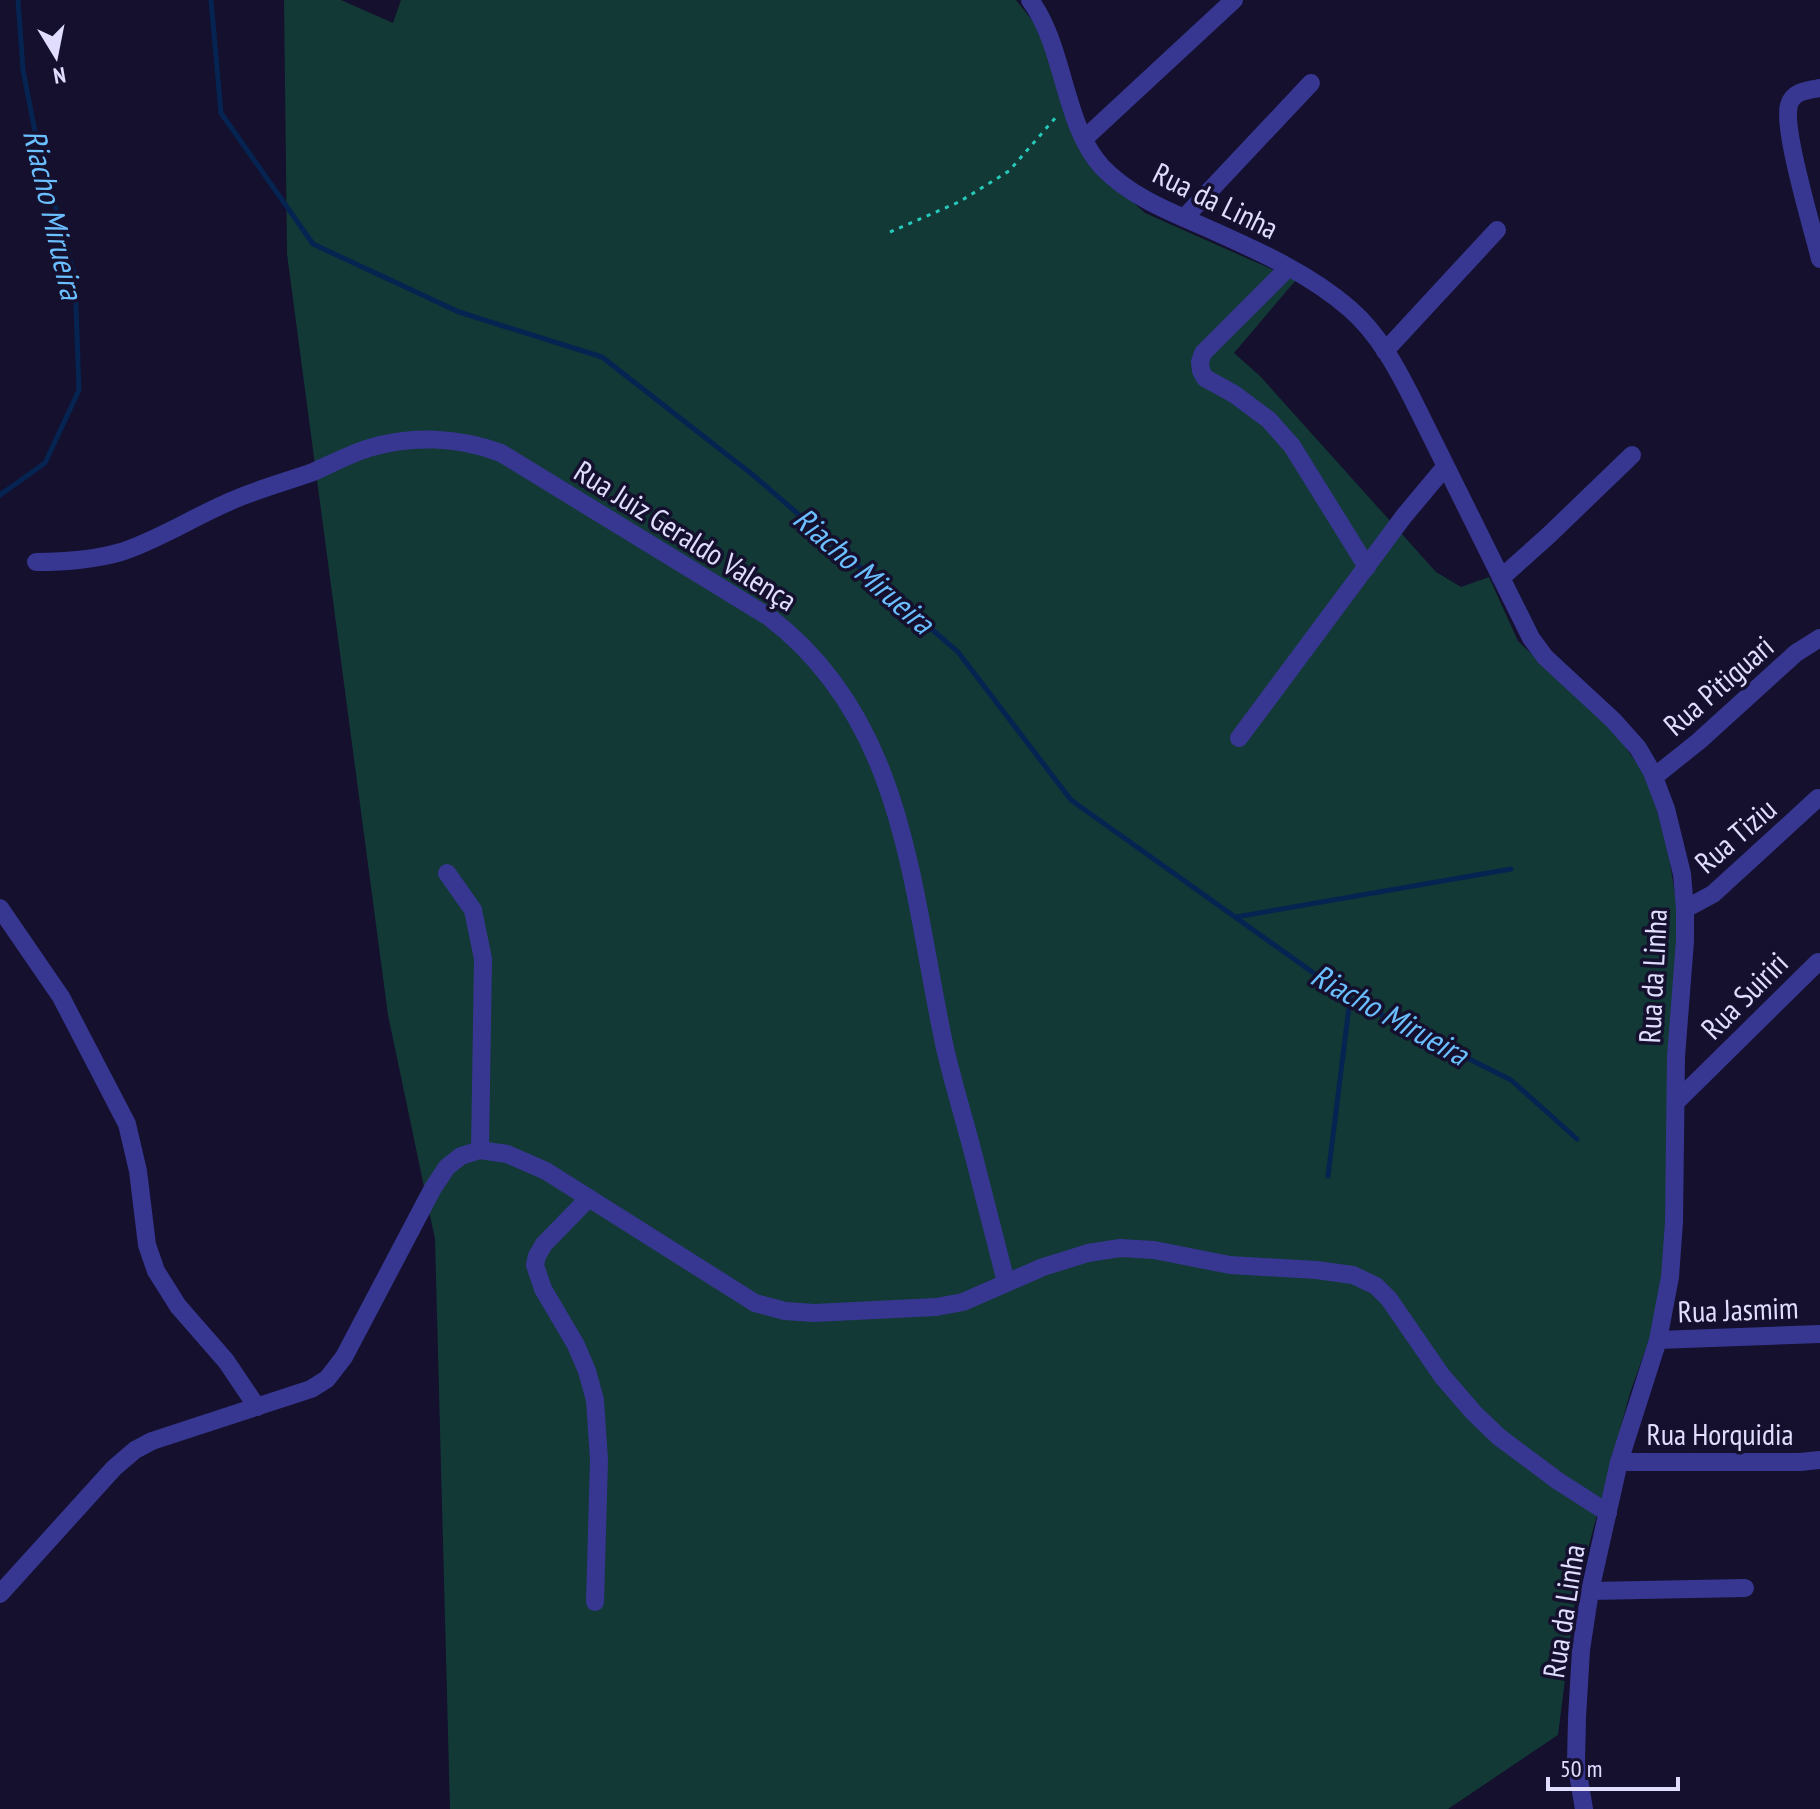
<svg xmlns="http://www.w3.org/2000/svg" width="1820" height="1809" viewBox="0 0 1820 1809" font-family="'PT Sans Narrow',sans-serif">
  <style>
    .green { fill: #123936 }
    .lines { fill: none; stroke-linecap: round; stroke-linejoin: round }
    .stream { stroke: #062451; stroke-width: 5 }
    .path { stroke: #26caba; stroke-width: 3; stroke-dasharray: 4 6; stroke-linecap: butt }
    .minor { stroke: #373791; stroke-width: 18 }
    .labels { text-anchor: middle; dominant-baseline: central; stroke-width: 7; stroke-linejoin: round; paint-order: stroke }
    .street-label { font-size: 30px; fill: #e0ddff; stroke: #14102e }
    .water-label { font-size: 32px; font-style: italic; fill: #6bbfff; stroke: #14102e }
  </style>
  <rect width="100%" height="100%" fill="#14102e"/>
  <path class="green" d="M284,0H341L393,23L401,0H1016L1044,35L1097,169L1145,213L1296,280L1234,353L1260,376L1436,572L1461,587L1489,577L1518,641L1614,731L1646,776L1656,806L1669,857L1678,914L1663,1272L1651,1334L1630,1393L1576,1593L1558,1735L1448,1809H450L435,1239L388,1015L287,254Z"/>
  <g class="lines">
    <g class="stream">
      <path d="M211,0L221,113L313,244L459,312L602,357L753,475L958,652L1071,800L1350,999L1511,1080L1577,1139"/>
      <path d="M0,495L45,463L79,390L75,278L37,142L23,70L18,0"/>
      <path d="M1236,917L1511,869"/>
      <path d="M1328,1176L1350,999"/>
    </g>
    <path class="path" d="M890,232L959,202L1009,171L1057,116"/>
    <g class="minor">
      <path d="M1030,0C1065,47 1063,124 1102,167C1131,197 1170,212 1207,228C1256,250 1309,273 1350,309C1379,334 1398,370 1415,404L1531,638L1545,657L1613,720L1638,748L1652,772L1666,809L1682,874L1685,909V941L1676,1057L1674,1222L1670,1277L1658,1340L1619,1462L1590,1591L1581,1650L1577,1718L1576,1762L1584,1809"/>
      <path d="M1820,88C1808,90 1793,91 1789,105C1782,128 1813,230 1820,259"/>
      <path d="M1084,139L1234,0"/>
      <path d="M1184,218L1311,83"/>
      <path d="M1288,268L1203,353L1200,362L1201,371L1205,378L1234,394L1269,420L1292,446L1367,567"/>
      <path d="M1385,351L1497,230"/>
      <path d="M36,562C65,562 93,560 121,552C161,539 198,514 238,498C262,488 288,481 313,472C331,464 350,454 369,448C412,435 459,437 501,453L769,617C907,722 911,892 945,1048C953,1083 964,1118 973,1153C984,1196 995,1239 1006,1282"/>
      <path d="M1501,578L1549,535L1632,455"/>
      <path d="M1239,738L1404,516L1445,467"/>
      <path d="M1654,777L1699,741L1796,653L1820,638"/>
      <path d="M447,873L473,910L483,959L480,1150"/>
      <path d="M0,908L61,997L127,1124L138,1171L147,1245L156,1271L178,1306L226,1361L257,1407"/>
      <path d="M1685,909L1713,894L1818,798"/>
      <path d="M1676,1102L1818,962"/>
      <path d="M589,1198L544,1244L537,1256L535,1265L543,1289L576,1345L587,1371L595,1400L599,1460L595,1602"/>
      <path d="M1658,1340L1820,1334"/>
      <path d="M1619,1462H1800L1820,1460"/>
      <path d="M1590,1591L1745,1588"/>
      <path d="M0,1594L114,1468L135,1450L152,1441L311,1389L327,1379L344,1357L433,1188L447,1167L461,1156L480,1150L507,1154L546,1171L755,1303L785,1311L814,1313L936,1307L963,1302L1043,1267L1088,1253L1120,1248L1154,1250L1230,1265L1316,1270L1353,1275L1376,1286L1389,1299L1442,1376L1474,1413L1499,1437L1558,1481L1608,1513"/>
    </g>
  </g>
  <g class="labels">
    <g class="street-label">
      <text transform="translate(1216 200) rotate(26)">Rua da Linha</text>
      <text transform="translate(686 535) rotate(32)">Rua Juiz Geraldo Valença</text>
      <text transform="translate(1718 685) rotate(-41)">Rua Pitiguari</text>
      <text transform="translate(1735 835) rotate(-41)">Rua Tiziu</text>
      <text transform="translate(1652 976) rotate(-87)">Rua da Linha</text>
      <text transform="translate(1744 995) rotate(-45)">Rua Suiriri</text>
      <text transform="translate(1738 1309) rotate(-2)">Rua Jasmim</text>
      <text x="1720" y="1433">Rua Horquidia</text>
      <text transform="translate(1563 1611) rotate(-81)">Rua da Linha</text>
    </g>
    <g class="water-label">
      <text transform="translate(54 214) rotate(77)">Riacho Mirueira</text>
      <text transform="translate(864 570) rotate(41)">Riacho Mirueira</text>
      <text transform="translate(1390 1014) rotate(29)">Riacho Mirueira</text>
    </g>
  </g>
  <g transform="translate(56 56) rotate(170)" stroke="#14102e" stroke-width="6" paint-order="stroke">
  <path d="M0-6L14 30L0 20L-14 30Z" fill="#e0ddff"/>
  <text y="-12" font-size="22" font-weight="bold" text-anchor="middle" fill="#e0ddff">N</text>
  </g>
  <path d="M1548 1777v12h130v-12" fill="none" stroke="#e0ddff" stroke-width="4"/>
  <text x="1560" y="1777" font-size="24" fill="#e0ddff" stroke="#14102e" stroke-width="6" paint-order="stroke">50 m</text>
</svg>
